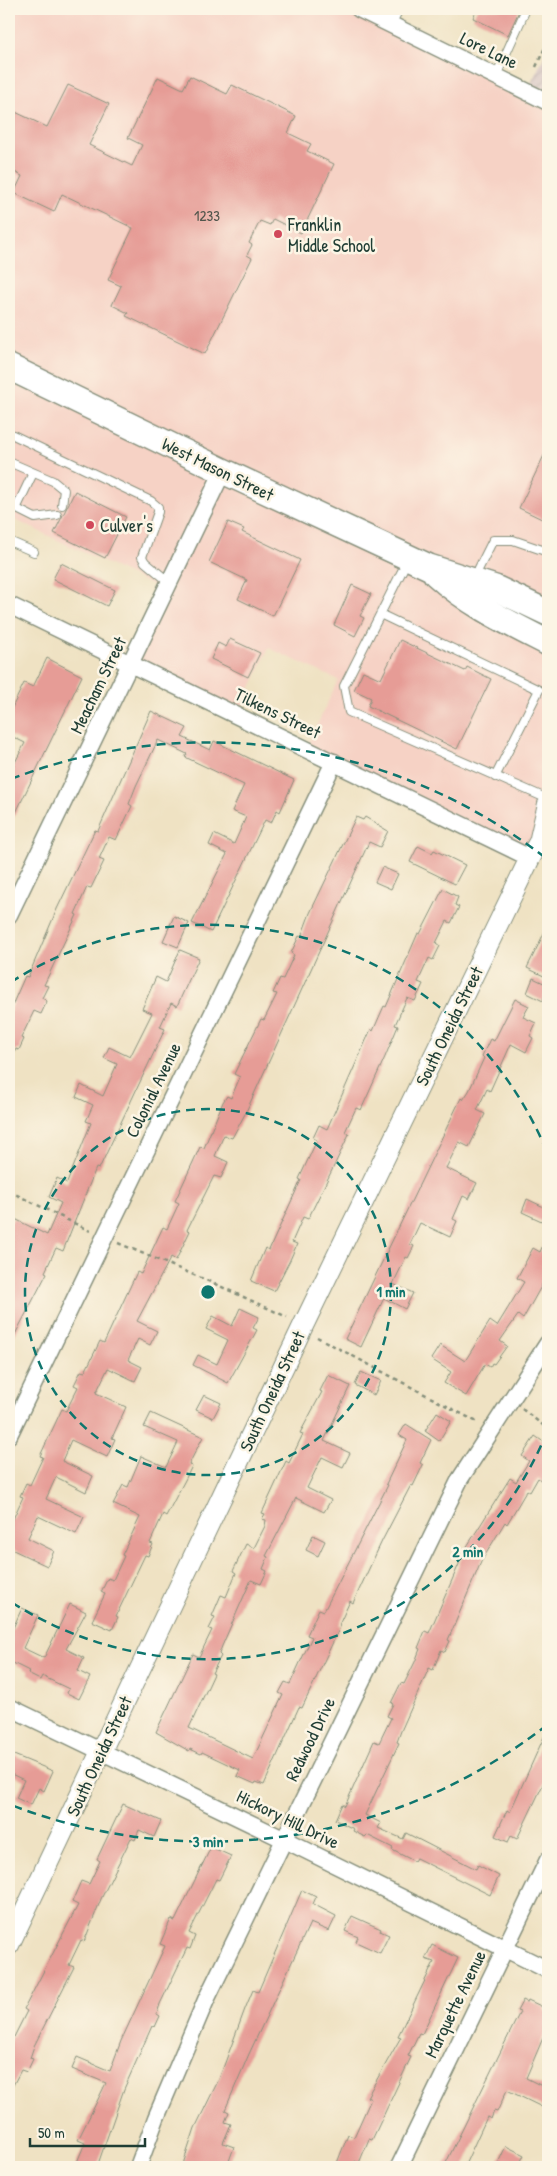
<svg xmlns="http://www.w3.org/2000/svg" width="557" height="2176" viewBox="0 0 557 2176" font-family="'Patrick Hand',sans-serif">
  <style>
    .built { fill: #f6d2c5 }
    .industrial { fill: url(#industrial-furrows) }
    .building { fill: #e69c96 }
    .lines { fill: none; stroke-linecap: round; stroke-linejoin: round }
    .service-casing { stroke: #87907c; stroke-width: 10 }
    .minor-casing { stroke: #87907c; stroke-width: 19 }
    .tertiary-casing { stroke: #87907c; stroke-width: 22 }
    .primary-casing { stroke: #87907c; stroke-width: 28 }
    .path { stroke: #87907c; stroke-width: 2.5; stroke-dasharray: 4 4; stroke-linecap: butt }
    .service { stroke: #fff; stroke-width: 8 }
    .minor { stroke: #fff; stroke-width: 16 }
    .tertiary { stroke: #fff; stroke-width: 20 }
    .primary { stroke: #fff; stroke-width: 25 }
    .ring { fill: none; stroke: #0f766e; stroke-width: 2.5; stroke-dasharray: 9 6 }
    .poi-dot { fill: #d1495b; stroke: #fcf5e5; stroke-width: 2 }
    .labels { text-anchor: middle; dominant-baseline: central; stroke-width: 5; stroke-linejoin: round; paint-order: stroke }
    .number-label { font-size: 15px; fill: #51554c }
    .street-label { font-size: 18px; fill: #1f3d34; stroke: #fcf5e5 }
    .poi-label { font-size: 18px; fill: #1f3d34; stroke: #fcf5e5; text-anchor: start }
    .centre { fill: #0f766e; stroke: #fcf5e5; stroke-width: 2.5 }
    .ring-label { font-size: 15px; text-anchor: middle; font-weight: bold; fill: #0f766e; stroke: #fcf5e5; stroke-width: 5; stroke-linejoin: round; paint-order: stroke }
  </style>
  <defs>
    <pattern id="industrial-furrows" width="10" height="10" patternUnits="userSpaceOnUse" patternTransform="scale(1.25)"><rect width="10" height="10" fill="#d1bfbf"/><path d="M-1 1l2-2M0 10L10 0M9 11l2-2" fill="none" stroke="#a99c9c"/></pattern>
  </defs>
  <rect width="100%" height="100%" fill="#fcf5e5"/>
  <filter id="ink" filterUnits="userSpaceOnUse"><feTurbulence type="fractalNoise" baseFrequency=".02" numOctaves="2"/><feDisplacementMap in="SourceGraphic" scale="10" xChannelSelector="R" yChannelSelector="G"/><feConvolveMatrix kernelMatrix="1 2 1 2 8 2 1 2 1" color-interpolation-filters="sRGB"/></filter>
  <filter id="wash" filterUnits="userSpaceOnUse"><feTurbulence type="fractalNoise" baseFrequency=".0096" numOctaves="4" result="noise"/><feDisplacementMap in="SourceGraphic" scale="20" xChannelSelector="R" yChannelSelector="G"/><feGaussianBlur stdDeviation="1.12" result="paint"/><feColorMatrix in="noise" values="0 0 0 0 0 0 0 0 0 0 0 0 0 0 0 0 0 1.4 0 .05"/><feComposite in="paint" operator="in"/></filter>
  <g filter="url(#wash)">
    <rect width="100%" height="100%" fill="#efe2c3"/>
    <path class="built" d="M9,9H359L548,102V613L461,576L548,643V842L530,858L306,749L338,680L269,648L238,716L130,663L165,591L9,517Z"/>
    <path class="industrial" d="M548,49V102L527,91Z"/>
    <g id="blocks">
      <g class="building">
        <path d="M477,9H520L508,35L473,18Z"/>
        <path d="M190,76L227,94L232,85L296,116L288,133L311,144L307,151L334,164L301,233L273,219L270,225L260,221L249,243L252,245L247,255L252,258L205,354L126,316L128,313L112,305L121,286L108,280L133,228L62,194L54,212L14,193L22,176L9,169V109L47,127L68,85L109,104L89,145L132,166L142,145L128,138L158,77L183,89Z"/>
        <path d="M548,447V522L519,508Z"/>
        <path d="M75,491L126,517L105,558L54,533Z"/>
        <path d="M228,522L244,529L242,532L300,560L273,616L238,599L247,580L209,562Z"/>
        <path d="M61,563L115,590L107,606L53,579Z"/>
        <path d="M352,585L371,594L360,616L364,618L355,636L334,625Z"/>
        <path d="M230,639L260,653L248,677L211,659L218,643L226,647Z"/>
        <path d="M400,640L465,671L467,667L491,679L457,749L368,706L371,698L354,690L363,671L381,679Z"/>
        <path d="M47,658L82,676L9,827V774L25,743L9,735V714L24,683L33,687Z"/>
        <path d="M151,711L187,728L182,737L210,750L214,741L294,780L280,812L277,810L271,823L265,820L211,932L192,923L227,854L209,845L214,834L234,844L246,817L232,811L244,785L185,757L187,754L158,740L136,786L129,804L132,806L116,840L109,837L99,859L104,861L91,888L87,887L75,914L77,915L44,985L48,986L42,998L47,1001L41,1014L34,1011L21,1038L24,1039L19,1050L16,1049L9,1064V1016L14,1001L25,976L28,977L57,909L95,830L98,831Z"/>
        <path d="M356,817L363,820L365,817L388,831L380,847L369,842L245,1114L232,1138L224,1135L215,1156L228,1162L221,1178L214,1176L187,1230L190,1231L176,1260L171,1257L137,1321L157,1331L150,1345L138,1339L128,1360L142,1367L135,1381L108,1368L96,1393L126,1407L112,1438L115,1439L107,1457L71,1440L62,1461L93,1476L86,1492L56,1477L46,1499L84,1517L76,1534L38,1516L28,1538L54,1551L47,1566L9,1548V1517L13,1519L23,1497L20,1496L26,1483L30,1485L43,1457L40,1456L62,1409L66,1411L78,1387L74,1385L81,1371L85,1372L100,1341L104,1343L137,1272L141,1274L163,1227L167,1229L179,1203L175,1201L200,1147L204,1148L223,1102L227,1096L231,1098L240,1077L234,1074L261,1019L264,1020L277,994L273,993L280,978L283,979L294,955L291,953L299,936L301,937L310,913Z"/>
        <path d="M418,846L432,853L434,850L465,865L455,884L410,862Z"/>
        <path d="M382,867L398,874L391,889L375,882Z"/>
        <path d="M443,889L458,897L455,905L459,907L451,923L447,921L436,943L440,946L433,960L429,958L418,982L423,984L415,1001L407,998L395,1025L398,1026L385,1057L361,1110L356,1108L345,1132L349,1134L334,1166L308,1219L303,1217L292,1242L297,1244L290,1260L274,1291L251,1281L265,1248L269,1250L301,1180L299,1179L317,1140L313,1138L319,1125L327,1129L371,1029L373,1031L384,1006L386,1007L418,933L420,934Z"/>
        <path d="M174,916L189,923L178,947L163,941Z"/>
        <path d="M548,925V978L527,968Z"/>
        <path d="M180,950L199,958L177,1006L171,1003L160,1027L165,1029L99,1169L96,1168L63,1251L56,1248L45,1272L47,1273L9,1346V1227L13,1218L47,1235L61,1203L49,1197L57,1178L67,1183L91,1123L86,1121L93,1105L76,1097L81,1085L103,1096L117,1064L104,1058L109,1047L130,1057L152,1013L142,1009L156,977L166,982Z"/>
        <path d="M533,978L548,985L543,1001L527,993Z"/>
        <path d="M515,999L529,1006L523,1017L536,1023L530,1036L533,1038L526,1052L511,1044L490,1091L487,1089L477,1110L485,1114L469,1147L459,1142L446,1168L477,1183L469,1199L463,1196L453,1219L457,1221L450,1237L420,1223L410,1244L414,1246L408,1258L406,1257L393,1284L413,1293L405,1309L384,1298L361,1347L345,1339L461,1098L463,1100L469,1091L484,1058L482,1056L490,1039L494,1041Z"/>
        <path d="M527,1199L548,1209V1224L522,1212Z"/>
        <path d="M548,1233V1274L523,1319L518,1315L500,1341L507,1346L494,1364L492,1363L490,1367L485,1364L466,1396L444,1383L451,1372L431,1359L440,1345L465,1361L490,1321L497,1326L524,1282L517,1278L533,1248L540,1252Z"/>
        <path d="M240,1308L259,1317L253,1328L257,1330L228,1383L193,1365L198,1355L217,1364L228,1340L206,1329L213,1316L232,1326Z"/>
        <path d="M361,1372L381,1381L374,1395L355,1385Z"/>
        <path d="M328,1375L350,1386L324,1441L350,1453L343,1467L322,1457L307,1488L331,1500L324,1512L296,1498L266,1556L268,1557L263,1569L267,1571L261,1584L251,1580L222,1646L219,1654L221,1656L212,1673L214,1674L189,1728L253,1759L283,1695L279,1693L285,1682L290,1684L312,1637L307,1635L319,1609L324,1611L388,1485L386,1484L407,1440L399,1435L406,1424L431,1440L420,1463L423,1465L413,1486L411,1485L382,1541L353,1603L350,1601L339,1625H341L302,1708L299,1707L264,1785L256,1782L255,1784L237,1776L240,1770L202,1752L201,1754L190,1749L189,1751L156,1732L193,1654L199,1657L212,1630L209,1629L215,1617L212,1616L221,1595L226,1597L236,1573L233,1571L246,1544L254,1548L265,1526L266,1520L262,1519L265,1514L262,1513L286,1461L289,1463L303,1434L300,1433L322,1392L320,1391Z"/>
        <path d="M204,1395L221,1403L213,1418L196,1410Z"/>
        <path d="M437,1412L451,1421L439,1441L425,1431Z"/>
        <path d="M151,1413L203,1437L189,1464L192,1466L185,1480L166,1516L163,1514L150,1543L153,1544L148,1556L145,1555L116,1616L118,1617L112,1630L92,1621L105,1594L101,1592L108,1578L113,1580L124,1556L122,1555L140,1517L113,1504L123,1485L128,1487L141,1456L166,1467L178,1442L144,1427Z"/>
        <path d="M535,1436L548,1445V1486L538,1478L530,1492L527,1490L507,1524L505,1522L481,1562L448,1640L450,1641L445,1652L441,1650L433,1670L429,1668L401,1731L397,1742L399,1743L365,1815L381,1823L378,1828L403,1839L406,1833L476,1869L478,1865L499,1876L490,1895L416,1858L414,1861L392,1850L393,1848L367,1835L365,1837L353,1831L354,1829L335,1820L342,1804L345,1806L374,1741L379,1743L391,1718L387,1716L393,1704L391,1703L401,1683L404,1684L415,1662L420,1649L418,1648L425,1631L429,1633L466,1548L510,1478L516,1482L529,1461L522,1456Z"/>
        <path d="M313,1535L325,1541L318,1556L306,1550Z"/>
        <path d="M70,1604L86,1612L66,1649L84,1658L78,1671L90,1677L79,1699L67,1693L69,1689L42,1676L40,1680L28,1674L29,1671L9,1661V1637L22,1608L38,1615L23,1648L44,1658Z"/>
        <path d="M548,1728V1774L517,1839L511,1836L508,1842L495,1836L507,1810L510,1812Z"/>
        <path d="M9,1753L53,1771L44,1791L39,1788L31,1805L16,1798L24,1780L9,1773Z"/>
        <path d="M123,1804L161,1821L154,1837L139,1830L135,1840L131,1838L101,1899L84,1942L81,1940L69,1965L74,1967L34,2046L30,2058L33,2059L27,2072L21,2070L9,2093V2043L12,2036L14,2037L27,2011L24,2009L78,1905L72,1902L81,1881L89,1884L100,1861L97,1859Z"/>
        <path d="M211,1847L231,1856L219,1880L216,1879L189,1933L195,1936L190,1949L187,1948L160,2004L157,2014L160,2016L155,2027L152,2026L124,2089L97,2167H75L85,2143L78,2140L106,2083L72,2069L77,2057L110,2071L121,2041L165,1946L160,1944L171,1919L175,1921Z"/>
        <path d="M302,1890L316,1897L313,1904L336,1916L329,1931L310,1923L249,2054L225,2110L229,2112L225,2122L231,2124L223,2143L234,2147L228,2164L216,2160L214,2167H182L195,2128L219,2079L245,2009L253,1990L258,1992Z"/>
        <path d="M352,1916L381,1929L380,1931L389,1935L380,1953L356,1942L358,1937L345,1931Z"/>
        <path d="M432,1945L458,1958L422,2034L419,2033L408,2056L411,2057L372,2140L369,2139L359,2163L355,2161L352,2167H346L337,2163L348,2135L354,2137L371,2099L367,2097L401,2037L398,2036L434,1962L425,1959Z"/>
        <path d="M523,2000L527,2002L528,2000L545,2008L544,2010L548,2012V2026L526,2078L548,2089V2110L507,2090L497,2112L494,2111L491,2119L487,2117L464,2167H444L520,2012L517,2011Z"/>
        <path d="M506,2146L524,2155L518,2167H508L498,2163Z"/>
      </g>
    </g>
  </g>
  <g filter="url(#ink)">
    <use href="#blocks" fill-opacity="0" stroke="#87907c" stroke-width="1"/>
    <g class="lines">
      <g class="service-casing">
        <g id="service">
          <path d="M391,25L399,9"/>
          <path d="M496,76L526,9"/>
          <path d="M9,433L151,501L158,507V512L142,557L145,562L169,582"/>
          <path d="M9,462L53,481L64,490L62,505"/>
          <path d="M9,505L35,518L57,515"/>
          <path d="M16,509L33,473"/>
          <path d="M9,541L34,552"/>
          <path d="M407,561L344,686L349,712L548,799"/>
          <path d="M474,578L493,540H513L548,552"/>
          <path d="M382,615L539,690L495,777"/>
        </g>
      </g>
      <g class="minor-casing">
        <g id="minor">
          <path d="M359,9L548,102"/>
          <path d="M9,605L530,858"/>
          <path d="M9,915L223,471"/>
          <path d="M9,1435L334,762"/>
          <path d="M9,1707L283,1839L548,1970"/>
          <path d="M138,2167L156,2118L206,2000L460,1479L548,1343"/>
          <path d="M399,2167L548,1860"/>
        </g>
      </g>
      <g class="tertiary-casing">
        <g id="tertiary">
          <path d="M540,838L548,804"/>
          <path d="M9,1945L302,1328L530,858L548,826"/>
        </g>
      </g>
      <g class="primary-casing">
        <g id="primary">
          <path d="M9,367L223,471L429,567L495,588L548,613"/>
          <path d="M436,574C469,604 509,623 548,643"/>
        </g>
      </g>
      <g class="path">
        <path d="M536,67L548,41"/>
        <path d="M9,1191L90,1231"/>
        <path d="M118,1243L213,1283L287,1317"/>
        <path d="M317,1337L477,1422"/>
        <path d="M522,1409L548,1429"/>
      </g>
      <use href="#service" class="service"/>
      <use href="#minor" class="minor"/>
      <use href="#tertiary" class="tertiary"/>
      <use href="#primary" class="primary"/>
    </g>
  </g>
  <g class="ring">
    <circle cx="208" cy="1292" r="183"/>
    <path d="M547 1432A367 367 0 0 1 11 1602M11 982A367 367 0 0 1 547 1152"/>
    <path d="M547 1725A550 550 0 0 1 11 1805M11 779A550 550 0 0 1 547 859"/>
  </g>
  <g class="poi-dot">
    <circle cx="278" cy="234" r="5"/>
    <circle cx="90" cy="525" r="5"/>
  </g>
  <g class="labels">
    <g class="number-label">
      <text x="207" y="215">1233</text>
    </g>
    <g class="street-label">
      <text transform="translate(489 50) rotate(26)">Lore Lane</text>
      <text transform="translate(218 469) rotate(26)">West Mason Street</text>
      <text transform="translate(98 685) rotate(-64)">Meacham Street</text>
      <text transform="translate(278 713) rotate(26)">Tilkens Street</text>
      <text transform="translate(449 1026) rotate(-64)">South Oneida Street</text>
      <text transform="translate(153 1090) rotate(-64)">Colonial Avenue</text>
      <text transform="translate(272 1391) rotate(-65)">South Oneida Street</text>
      <text transform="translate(310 1739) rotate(-64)">Redwood Drive</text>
      <text transform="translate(99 1756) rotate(-65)">South Oneida Street</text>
      <text transform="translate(288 1819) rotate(26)">Hickory Hill Drive</text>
      <text transform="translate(455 2004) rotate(-64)">Marquette Avenue</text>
    </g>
    <g class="poi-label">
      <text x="288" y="224">Franklin<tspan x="288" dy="21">Middle School</tspan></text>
      <text x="100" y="525">Culver's</text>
    </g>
  </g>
  <circle cx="208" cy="1292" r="8" class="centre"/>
  <g class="ring-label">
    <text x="391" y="1297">1 min</text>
    <text x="468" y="1557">2 min</text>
    <text x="208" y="1847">3 min</text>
  </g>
  <rect width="557" height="2176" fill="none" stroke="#fcf5e5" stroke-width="30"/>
  <path d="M30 2138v8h115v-8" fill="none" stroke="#1f3d34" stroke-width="2.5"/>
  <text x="38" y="2138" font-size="15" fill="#1f3d34" stroke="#fcf5e5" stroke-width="4" paint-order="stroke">50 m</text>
</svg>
